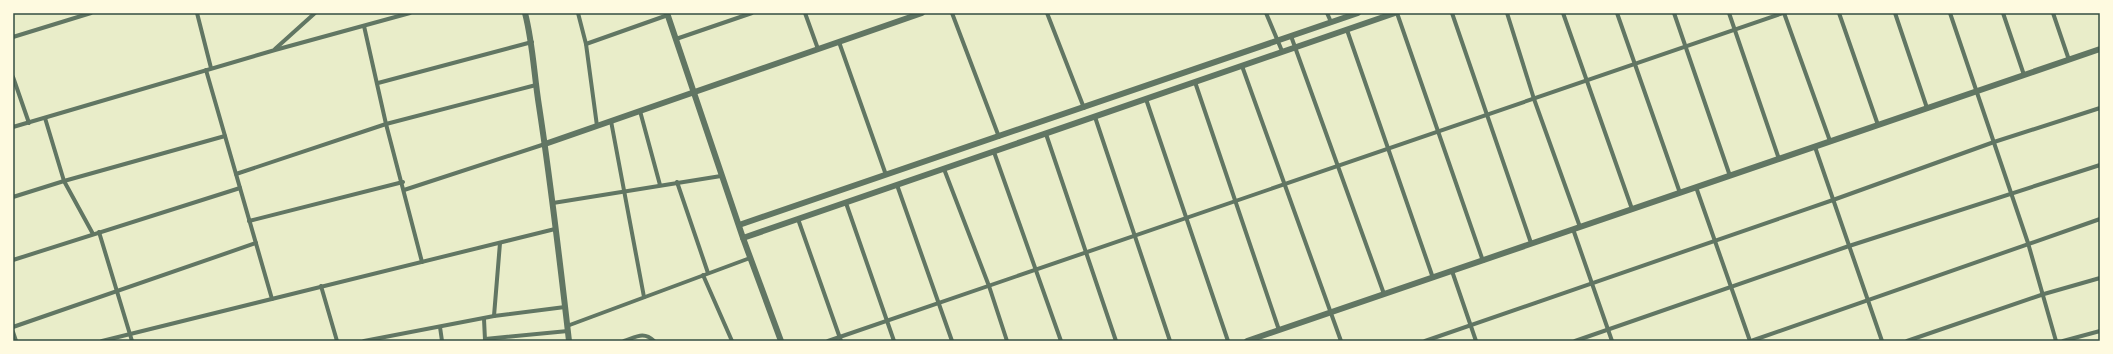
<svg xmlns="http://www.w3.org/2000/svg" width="2113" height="354" viewBox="0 0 2113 354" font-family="'Asap Condensed',sans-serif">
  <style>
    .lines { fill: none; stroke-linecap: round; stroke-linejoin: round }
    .minor { stroke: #617663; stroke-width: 4 }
    .tertiary { stroke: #617663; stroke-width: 6 }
    .neatline { fill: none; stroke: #344e41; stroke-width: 1.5 }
  </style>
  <rect width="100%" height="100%" fill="#e9edc9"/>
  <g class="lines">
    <g class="minor">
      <path d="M197,13L211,68"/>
      <path d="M578,13L586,44L597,126"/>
      <path d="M805,13L818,49"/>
      <path d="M952,13L999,137"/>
      <path d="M1047,13L1084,108"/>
      <path d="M1266,13L1282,51"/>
      <path d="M1327,13L1331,22"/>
      <path d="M1397,13L1483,261"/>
      <path d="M1452,13L1531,243"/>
      <path d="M1507,13L1534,99L1580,227"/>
      <path d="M1563,13L1632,209"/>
      <path d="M1617,13L1680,193"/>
      <path d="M1674,13L1730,176"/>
      <path d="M1729,13L1779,159"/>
      <path d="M1784,13L1830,141"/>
      <path d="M1839,13L1878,125"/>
      <path d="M1895,13L1927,108"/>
      <path d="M1950,13L2028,243L2056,341"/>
      <path d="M2003,13L2024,75"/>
      <path d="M2053,13L2069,60"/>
      <path d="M364,26L386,124L422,262"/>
      <path d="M1347,30L1433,278"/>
      <path d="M1291,36L1384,294"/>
      <path d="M13,37L91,13"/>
      <path d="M676,39L752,13"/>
      <path d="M839,42L886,175"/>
      <path d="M586,44L668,15"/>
      <path d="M275,49L315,13"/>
      <path d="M1242,66L1341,341"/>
      <path d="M206,70L272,299"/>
      <path d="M13,77L29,123"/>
      <path d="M1195,82L1279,330"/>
      <path d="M378,83L532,42"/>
      <path d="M1146,99L1228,341"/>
      <path d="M640,111L660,185"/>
      <path d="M1095,117L1170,341"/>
      <path d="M45,118L64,181L93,234"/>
      <path d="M611,121L644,297"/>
      <path d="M13,127L275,50L410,13"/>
      <path d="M1046,134L1116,341"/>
      <path d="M1815,147L1882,341"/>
      <path d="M994,152L1061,341"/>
      <path d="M944,169L989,286L1007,341"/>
      <path d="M236,174L386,124L536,85"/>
      <path d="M677,182L708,273"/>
      <path d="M897,185L952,341"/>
      <path d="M1696,187L1750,341"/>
      <path d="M404,190L545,144"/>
      <path d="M13,197L64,181L225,136"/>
      <path d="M553,203L721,176"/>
      <path d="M846,203L894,341"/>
      <path d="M798,219L841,341"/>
      <path d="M249,221L403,182"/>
      <path d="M1573,229L1612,341"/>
      <path d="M99,232L132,341"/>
      <path d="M13,260L240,188"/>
      <path d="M1452,271L1476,341"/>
      <path d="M703,275L732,341"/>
      <path d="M321,286L337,341"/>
      <path d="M494,316L500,243"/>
      <path d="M484,319L485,340"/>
      <path d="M567,326L750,258"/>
      <path d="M13,327L256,243"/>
      <path d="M440,327L442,341"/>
      <path d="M13,332L16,341"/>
      <path d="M485,339L568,331"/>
      <path d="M102,341L555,229"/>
      <path d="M364,341L494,316L565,307"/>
      <path d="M624,341C636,337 644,331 654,341"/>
      <path d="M828,341L1783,13"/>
      <path d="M1425,341L1833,200L1994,142L2100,108"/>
      <path d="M1575,341L1849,246L2100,165"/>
      <path d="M1751,341L2100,219"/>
      <path d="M1907,341L2044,294L2100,278"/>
      <path d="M2063,341L2100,331"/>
    </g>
    <g class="tertiary">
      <path d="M525,13C533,44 534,75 539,106C551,184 560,262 569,341"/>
      <path d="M667,13L743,238L781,341"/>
      <path d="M545,144L922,13"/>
      <path d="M739,225L1358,13"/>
      <path d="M743,238L1395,13"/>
      <path d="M1247,341L2100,49"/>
    </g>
  </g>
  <rect width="2113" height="354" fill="none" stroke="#fefae0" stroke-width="28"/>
  <rect x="14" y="14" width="2085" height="326" class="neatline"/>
</svg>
